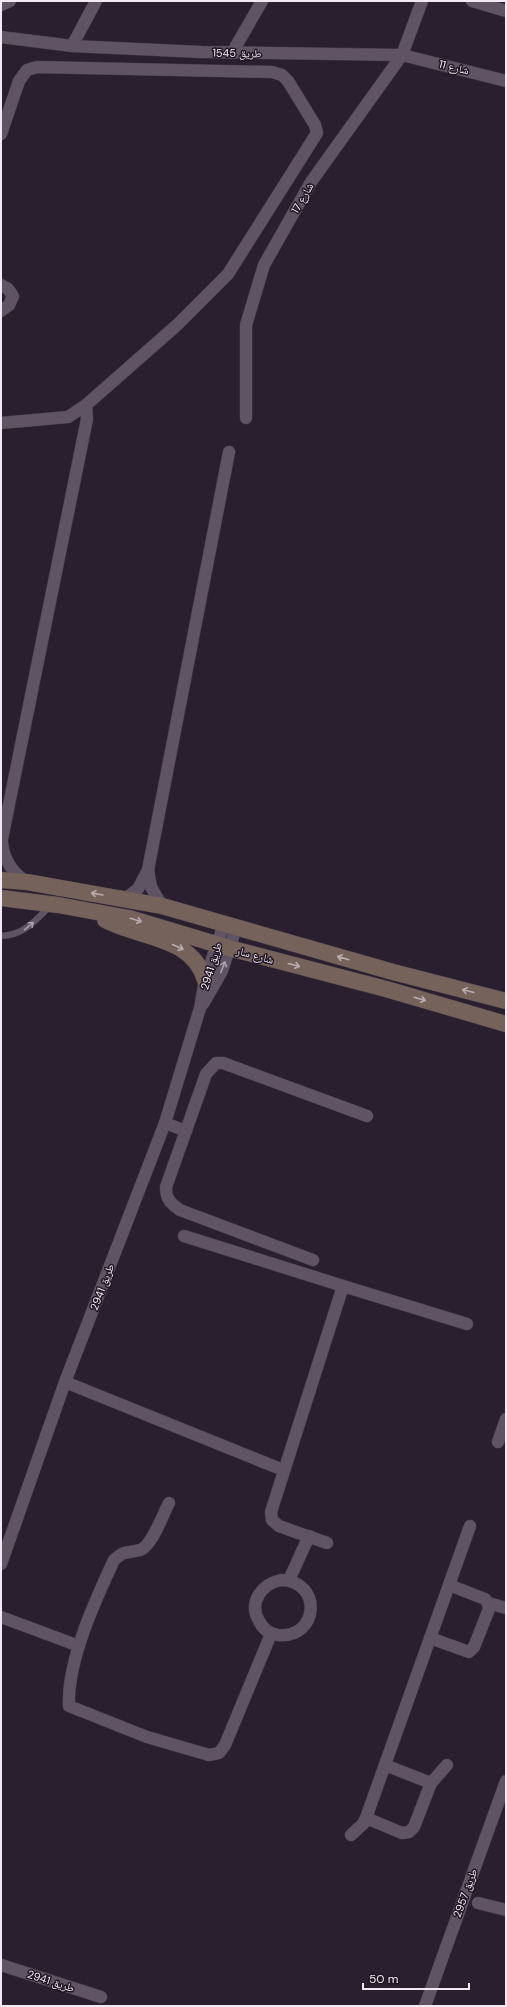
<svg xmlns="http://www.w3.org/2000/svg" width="507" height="2007" viewBox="0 0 507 2007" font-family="'DM Sans','Noto Naskh Arabic',sans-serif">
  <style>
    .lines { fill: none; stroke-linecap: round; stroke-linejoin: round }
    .lane-casing { stroke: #433a47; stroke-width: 7 }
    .street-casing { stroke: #433a47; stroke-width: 13 }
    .secondary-casing { stroke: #433a47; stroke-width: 17 }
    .lane { stroke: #5f5364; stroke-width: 6 }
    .street { stroke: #5f5364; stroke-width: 12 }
    .secondary { stroke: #75625a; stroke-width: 16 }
    .oneway { stroke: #b9acae }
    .oneway2 { stroke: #a89eac }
    .labels { text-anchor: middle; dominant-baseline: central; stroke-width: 3; stroke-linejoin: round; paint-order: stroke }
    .street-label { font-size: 11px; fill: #f1e9f3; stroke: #201624 }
  </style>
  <rect width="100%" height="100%" fill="#2a1f2e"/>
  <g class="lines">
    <g class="lane-casing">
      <path id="lane" d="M1,936C24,935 35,921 50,906"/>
    </g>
    <g class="street-casing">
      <g id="street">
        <path d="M472,1L506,11"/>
        <path d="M1,5L10,1"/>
        <path d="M1,37L72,46L201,52L402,55L506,81"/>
        <path d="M72,46L96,1"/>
        <path d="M232,53L262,1"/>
        <path d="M1,134L19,81L27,70L37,67L272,72L282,75L288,81L315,125L317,133L228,274L177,325L86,405L68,417L1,423"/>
        <path d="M1,285L8,289L13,296L9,305L1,311"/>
        <path d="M246,418V325L264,265L311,182L402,55L422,1"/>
        <path d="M2,843C4,860 12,873 27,882"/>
        <path d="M1,844L87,419L86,405"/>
        <path d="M148,870L151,887L162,906"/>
        <path d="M125,899L138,889L148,870L229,452"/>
        <path d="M203,1004L222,971L236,928"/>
        <path d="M165,1123L186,1131"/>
        <path d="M184,1236L343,1286L271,1512L272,1520L279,1526L327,1543"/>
        <path d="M313,1260L180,1210C170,1203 166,1199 166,1187L206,1074L216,1063H223L367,1116"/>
        <path d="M343,1286L467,1324"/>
        <path d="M65,1382L283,1470"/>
        <path d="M498,1442L506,1419"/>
        <path d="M169,1503C163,1514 152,1546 140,1550C125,1554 127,1549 114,1560C95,1601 67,1661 69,1706L147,1737L209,1755L219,1753L225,1745L271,1634"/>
        <path d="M1,1564L65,1382L165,1123L200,1008L205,980L224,924"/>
        <path d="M281,1580C323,1581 319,1639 278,1635C270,1634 263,1629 259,1621C248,1602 262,1584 281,1580Z"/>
        <path d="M289,1580L309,1536"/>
        <path d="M488,1603L506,1608"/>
        <path d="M1,1617L79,1646"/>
        <path d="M430,1638L469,1652L474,1647L489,1609L488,1603L485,1599L449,1585"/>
        <path d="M385,1765L431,1783"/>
        <path d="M366,1818L402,1833L409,1832L414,1827L431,1783L447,1765"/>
        <path d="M351,1835L363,1824L366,1818L470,1526"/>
        <path d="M478,1903L506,1910"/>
        <path d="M1,1965L101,1997"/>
        <path d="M425,2006L506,1781"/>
      </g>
    </g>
    <g class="secondary-casing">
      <g id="secondary">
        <path d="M1,880L27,882L162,906L393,972L506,1001"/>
        <path d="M1,898L58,905L129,918L229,948L386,989L506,1024"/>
        <path d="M105,920C141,939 192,936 205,980"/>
      </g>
    </g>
    <use href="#lane" class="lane"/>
    <use href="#street" class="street"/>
    <use href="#secondary" class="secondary"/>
  </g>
  <defs><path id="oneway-shaft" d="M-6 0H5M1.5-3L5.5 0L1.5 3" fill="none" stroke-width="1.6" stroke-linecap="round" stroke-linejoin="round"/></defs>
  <g class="oneway">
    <use href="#oneway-shaft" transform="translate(97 894) rotate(-170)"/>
    <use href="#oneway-shaft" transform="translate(136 920) rotate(17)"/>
    <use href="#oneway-shaft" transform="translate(178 947) rotate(24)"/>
    <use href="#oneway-shaft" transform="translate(343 958) rotate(-164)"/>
    <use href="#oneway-shaft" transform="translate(294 965) rotate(15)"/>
    <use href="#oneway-shaft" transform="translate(468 991) rotate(-166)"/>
    <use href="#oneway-shaft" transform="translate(420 999) rotate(16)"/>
  </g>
  <g class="oneway2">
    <use href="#oneway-shaft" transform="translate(29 926) rotate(-39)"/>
    <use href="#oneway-shaft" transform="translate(223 967) rotate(-68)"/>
  </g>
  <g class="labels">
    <g class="street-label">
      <text transform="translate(237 53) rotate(1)">طريق 1545</text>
      <text transform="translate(454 67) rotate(14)">شارع 11</text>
      <text transform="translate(302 198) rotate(-60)">شارع 17</text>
      <text transform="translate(255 955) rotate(15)">شارع سار</text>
      <text transform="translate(211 966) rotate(-73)">طريق 2941</text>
      <text transform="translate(102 1287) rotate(-69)">طريق 2941</text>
      <text transform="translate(465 1893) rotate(-70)">طريق 2957</text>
      <text transform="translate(51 1981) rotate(18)">طريق 2941</text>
    </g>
  </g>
  <rect width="507" height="2007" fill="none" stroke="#f1e9f3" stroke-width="4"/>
  <path d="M363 1983v6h106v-6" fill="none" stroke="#f1e9f3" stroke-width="2"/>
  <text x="369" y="1983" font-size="12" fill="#f1e9f3" stroke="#201624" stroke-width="3" paint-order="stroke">50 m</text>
</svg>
